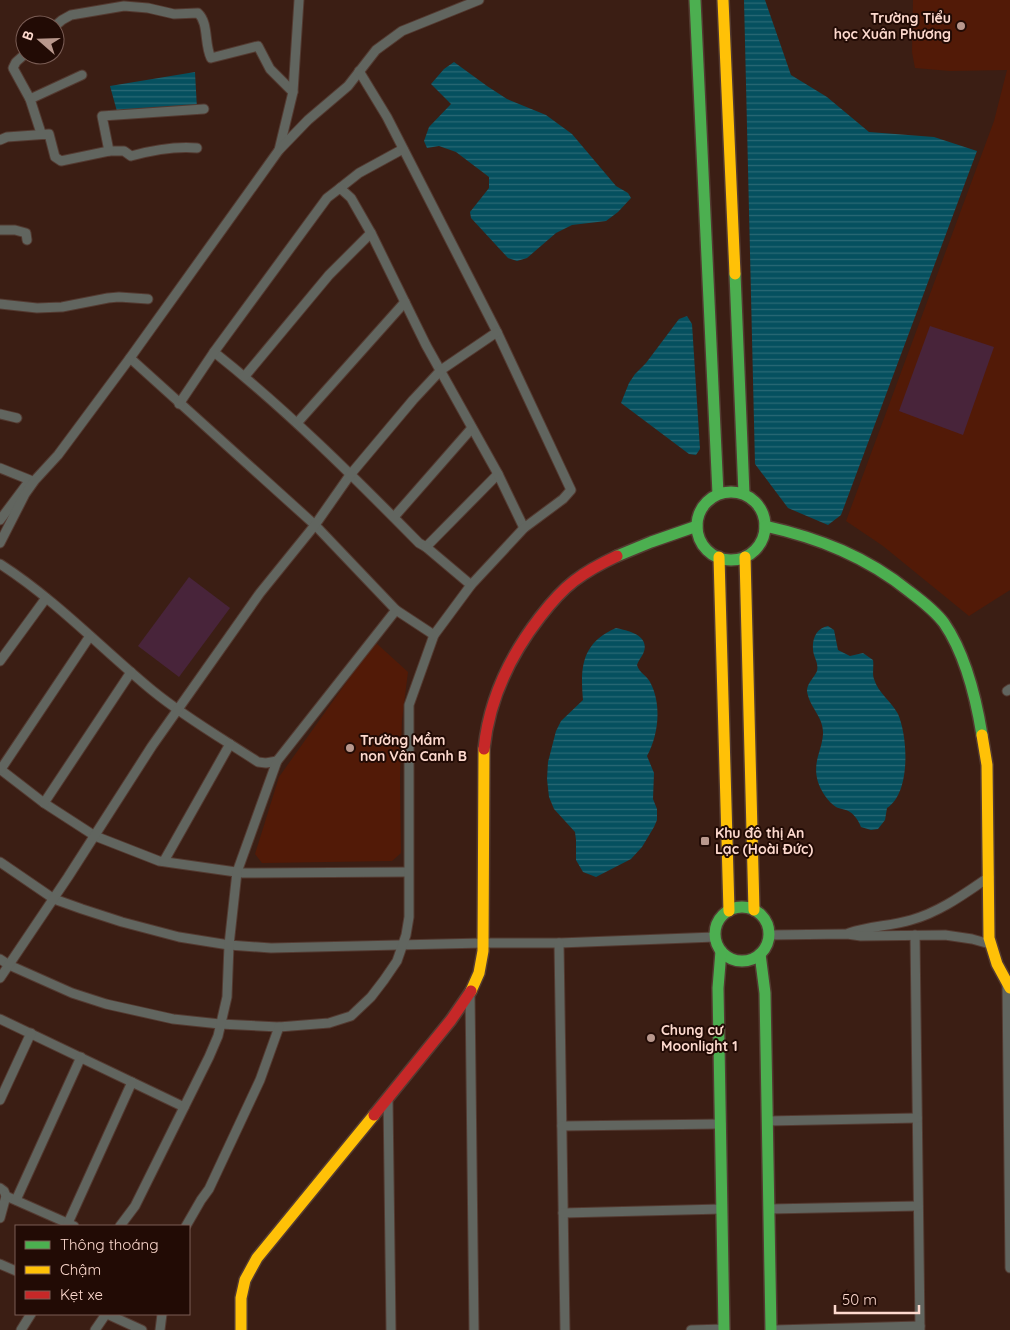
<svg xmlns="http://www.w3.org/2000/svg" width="1010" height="1330" viewBox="0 0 1010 1330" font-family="Quicksand,sans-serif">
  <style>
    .built { fill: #521a07 }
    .garden { fill: #48243a }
    .water { fill: url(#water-rules) }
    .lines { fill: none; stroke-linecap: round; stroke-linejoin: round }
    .street-casing { stroke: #533a31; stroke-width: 11 }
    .fast-casing { stroke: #533a31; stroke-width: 14 }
    .slow-casing { stroke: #533a31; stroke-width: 14 }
    .jam-casing { stroke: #533a31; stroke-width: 14 }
    .street { stroke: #61655f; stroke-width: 9 }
    .fast { stroke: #4caf50; stroke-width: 11 }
    .slow { stroke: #ffc107; stroke-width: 11 }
    .jam { stroke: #c62828; stroke-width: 11 }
    .poi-dot { fill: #b9988d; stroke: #220b05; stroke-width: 2 }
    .labels { text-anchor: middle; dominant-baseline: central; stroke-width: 4; stroke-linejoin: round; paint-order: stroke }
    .poi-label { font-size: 14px; font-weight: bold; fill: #fdd9ce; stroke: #220b05; text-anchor: start }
  </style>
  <defs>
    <pattern id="water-rules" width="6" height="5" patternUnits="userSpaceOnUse" patternTransform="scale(1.25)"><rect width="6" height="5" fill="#05505f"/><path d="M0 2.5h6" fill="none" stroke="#2a6975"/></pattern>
  </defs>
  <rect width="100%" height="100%" fill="#3b1e14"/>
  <g class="built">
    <path d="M913,0H1010V590L969,616L883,546L846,521L994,121L1007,70L950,71L915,68L912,52Z"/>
    <path d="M375,642L408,672L402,720L400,777L401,853L392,861L262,863L255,854L279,777Z"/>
  </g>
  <g class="garden">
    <path d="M930,326L994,347L963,435L899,411Z"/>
    <path d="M189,577L230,608L179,677L138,646Z"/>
  </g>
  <g class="water">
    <path d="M744,0H765L791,75L827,97L869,132L934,137L977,151L841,515L828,525L788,508L755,464Z"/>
    <path d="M454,62L487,86L507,99L546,115L572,134L616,186L628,193L631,198L618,212L606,221L572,225L556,233L527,258L517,261L508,258L471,218L470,212L489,188V177L456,152L439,146L427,148L424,141L429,127L451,104L431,84L444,69Z"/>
    <path d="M195,72L197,109L118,115L110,86Z"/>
    <path d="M687,316L692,324L700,449L696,455L689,454L621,403L629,383L635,374L646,363L679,319Z"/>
    <path d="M828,626L834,630L838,650L850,656L863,653L873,660C874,666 872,674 874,679C878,693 892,702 898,714C908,737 911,793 887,808L885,820L878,829L871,830L861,827C859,822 855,815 850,812C846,809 840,809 836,807C828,802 821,791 818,782C812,762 822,751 823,734C824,717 809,707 807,691C807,683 814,678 817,671C819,662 813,657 813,649C812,638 817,628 828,626Z"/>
    <path d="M616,628C630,631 651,636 643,654C641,658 638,661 637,665C639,673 648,676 651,684C662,706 658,736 647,756L654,773L653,799L657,809V820L654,827L642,847L631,859L596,877L583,872L576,860V840L575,832L554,809L549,797L547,779L548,762L556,731L561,721L583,700C580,666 582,643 616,628Z"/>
  </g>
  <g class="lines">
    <g class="street-casing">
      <g id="street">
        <path d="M55,26L62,20L71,15L124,6L148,8L174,14L198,13C209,23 204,44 211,58L258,46L270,69L293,92"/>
        <path d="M25,54L16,62L13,68L30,99"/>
        <path d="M41,133L30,99L82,75"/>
        <path d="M0,140L7,137L49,134L55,157L61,161L109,151H124L131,156C153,150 175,146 197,148"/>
        <path d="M279,150L293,92L299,0"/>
        <path d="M109,151L102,116L204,109"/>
        <path d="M340,188L359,173L403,149"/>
        <path d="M0,230H15L26,233L27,240"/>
        <path d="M0,304L37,308L62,307L108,298L119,297L148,299"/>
        <path d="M214,352C287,410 354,477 419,543L426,547L498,474"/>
        <path d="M130,358L315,525L396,610"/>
        <path d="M245,376L329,275L371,233"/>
        <path d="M179,404L214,352L327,198L340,188L351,198L371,233L426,345L498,474L524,528"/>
        <path d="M0,414L17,418"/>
        <path d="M297,423L405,302"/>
        <path d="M0,468L30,480L0,520"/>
        <path d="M394,517L472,428"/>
        <path d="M0,543L25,494L35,480L58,455L130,358L279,150L308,120L348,86L376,50L402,31L479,0"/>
        <path d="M426,547L471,585"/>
        <path d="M0,564C56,600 102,649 153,691C186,718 223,739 258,762L266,763L277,761"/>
        <path d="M0,661L46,598"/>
        <path d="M1007,691L1010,689"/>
        <path d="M0,769L44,803L95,836L159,861L243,873L408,872"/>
        <path d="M1,769L90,636"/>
        <path d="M44,803L131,672"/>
        <path d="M164,861L230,744"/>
        <path d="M0,862L54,899L82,909L122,922L179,937L229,945L271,948L483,943H559L715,937"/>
        <path d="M849,933C869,926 891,926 911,920C940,912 964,894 989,877"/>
        <path d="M769,935L847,934L861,936L945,935L972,939L990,944"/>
        <path d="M915,935L920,1330"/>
        <path d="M559,943L565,1330"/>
        <path d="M0,959L9,965L72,993L106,1004L173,1019L220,1024L279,1027L329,1023L351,1016L371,997L384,980L397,961L406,935L409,917V705L434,635L471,585L524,528L563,499L571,490L497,332L387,117L359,71"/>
        <path d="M0,978L68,877L152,746L260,593L315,525L350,475L413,400L441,370L497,332"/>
        <path d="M1007,984L1010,1268"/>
        <path d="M470,993L474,1330"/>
        <path d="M0,1019L184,1107"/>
        <path d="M388,1098L391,1330"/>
        <path d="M0,1100L31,1033"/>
        <path d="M767,1121L917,1118"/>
        <path d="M562,1126L721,1124"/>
        <path d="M0,1188L4,1191L6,1196L0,1218"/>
        <path d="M6,1196L74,1226"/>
        <path d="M16,1200L81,1057"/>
        <path d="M769,1209L918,1206"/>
        <path d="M563,1213L722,1209"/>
        <path d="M68,1223L132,1082"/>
        <path d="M120,1226L135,1206L209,1057L218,1036L227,997L229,945L237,872L277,761L396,610L434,635"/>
        <path d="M186,1226L201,1200L209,1189L260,1080L279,1027"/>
        <path d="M0,1264L16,1271"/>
        <path d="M107,1314L142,1330"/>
        <path d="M21,1330L31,1314"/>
        <path d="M95,1330L106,1314"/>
        <path d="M160,1330L162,1314"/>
        <path d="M691,1330L724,1329"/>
        <path d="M775,1330L920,1326"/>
      </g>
    </g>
    <g class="fast-casing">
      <g id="fast">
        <path d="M695,0L718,494"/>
        <path d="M735,274L744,494"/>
        <circle cx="731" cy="526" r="34"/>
        <path d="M765,526C819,538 867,557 910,592C922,601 935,611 944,623C966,655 976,698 982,735"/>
        <path d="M617,556L651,542L697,526"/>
        <circle cx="742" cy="934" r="27"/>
        <path d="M721,951L718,988L724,1330"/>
        <path d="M760,954L765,993L771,1330"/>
      </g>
    </g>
    <g class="slow-casing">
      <g id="slow">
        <path d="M723,0L735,274"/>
        <path d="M719,557L729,911"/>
        <path d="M745,557L754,910"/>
        <path d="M982,735L987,765L989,938L997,964L1010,988"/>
        <path d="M471,991L479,973L483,951L484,749"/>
        <path d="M241,1330V1298L245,1280L257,1258L374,1115"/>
      </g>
    </g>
    <g class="jam-casing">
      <g id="jam">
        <path d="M484,749C489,699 509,657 540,617C550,604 561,591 574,581C587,571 602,563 617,556"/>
        <path d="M374,1115L451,1020L471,991"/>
      </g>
    </g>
    <use href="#street" class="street"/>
    <use href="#fast" class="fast"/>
    <use href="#slow" class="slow"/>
    <use href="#jam" class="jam"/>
  </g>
  <g class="poi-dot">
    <circle cx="961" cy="26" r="5"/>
    <circle cx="350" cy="748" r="5"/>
    <rect x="700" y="836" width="10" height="10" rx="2.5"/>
    <circle cx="651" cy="1038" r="5"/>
  </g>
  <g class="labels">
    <g class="poi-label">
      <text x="951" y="18" text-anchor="end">Trường Tiểu<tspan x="951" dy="16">học Xuân Phương</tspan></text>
      <text x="360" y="740">Trường Mầm<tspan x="360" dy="16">non Vân Canh B</tspan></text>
      <text x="715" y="833">Khu đô thị An<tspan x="715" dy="16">Lạc (Hoài Đức)</tspan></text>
      <text x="661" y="1030">Chung cư<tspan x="661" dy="16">Moonlight 1</tspan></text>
    </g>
  </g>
  <rect x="15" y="1225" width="175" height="90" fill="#220b05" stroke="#7a5d55"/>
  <rect x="25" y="1241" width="25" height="8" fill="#4caf50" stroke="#7a5d55"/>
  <text x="60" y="1250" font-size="15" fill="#fdd9ce">Thông thoáng</text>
  <rect x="25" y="1266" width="25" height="8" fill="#ffc107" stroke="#7a5d55"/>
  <text x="60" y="1275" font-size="15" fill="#fdd9ce">Chậm</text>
  <rect x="25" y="1291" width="25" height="8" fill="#c62828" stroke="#7a5d55"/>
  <text x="60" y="1300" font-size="15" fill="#fdd9ce">Kẹt xe</text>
  <g transform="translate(40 40) rotate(290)"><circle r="24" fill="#220b05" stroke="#7a5d55"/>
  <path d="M0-4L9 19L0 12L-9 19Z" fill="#b9988d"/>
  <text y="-8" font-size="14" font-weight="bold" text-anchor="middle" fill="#fdd9ce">B</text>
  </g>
  <path d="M835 1305v8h84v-8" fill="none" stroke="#fdd9ce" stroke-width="2.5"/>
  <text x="842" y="1305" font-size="15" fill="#fdd9ce" stroke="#220b05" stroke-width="4" paint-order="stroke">50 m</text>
</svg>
